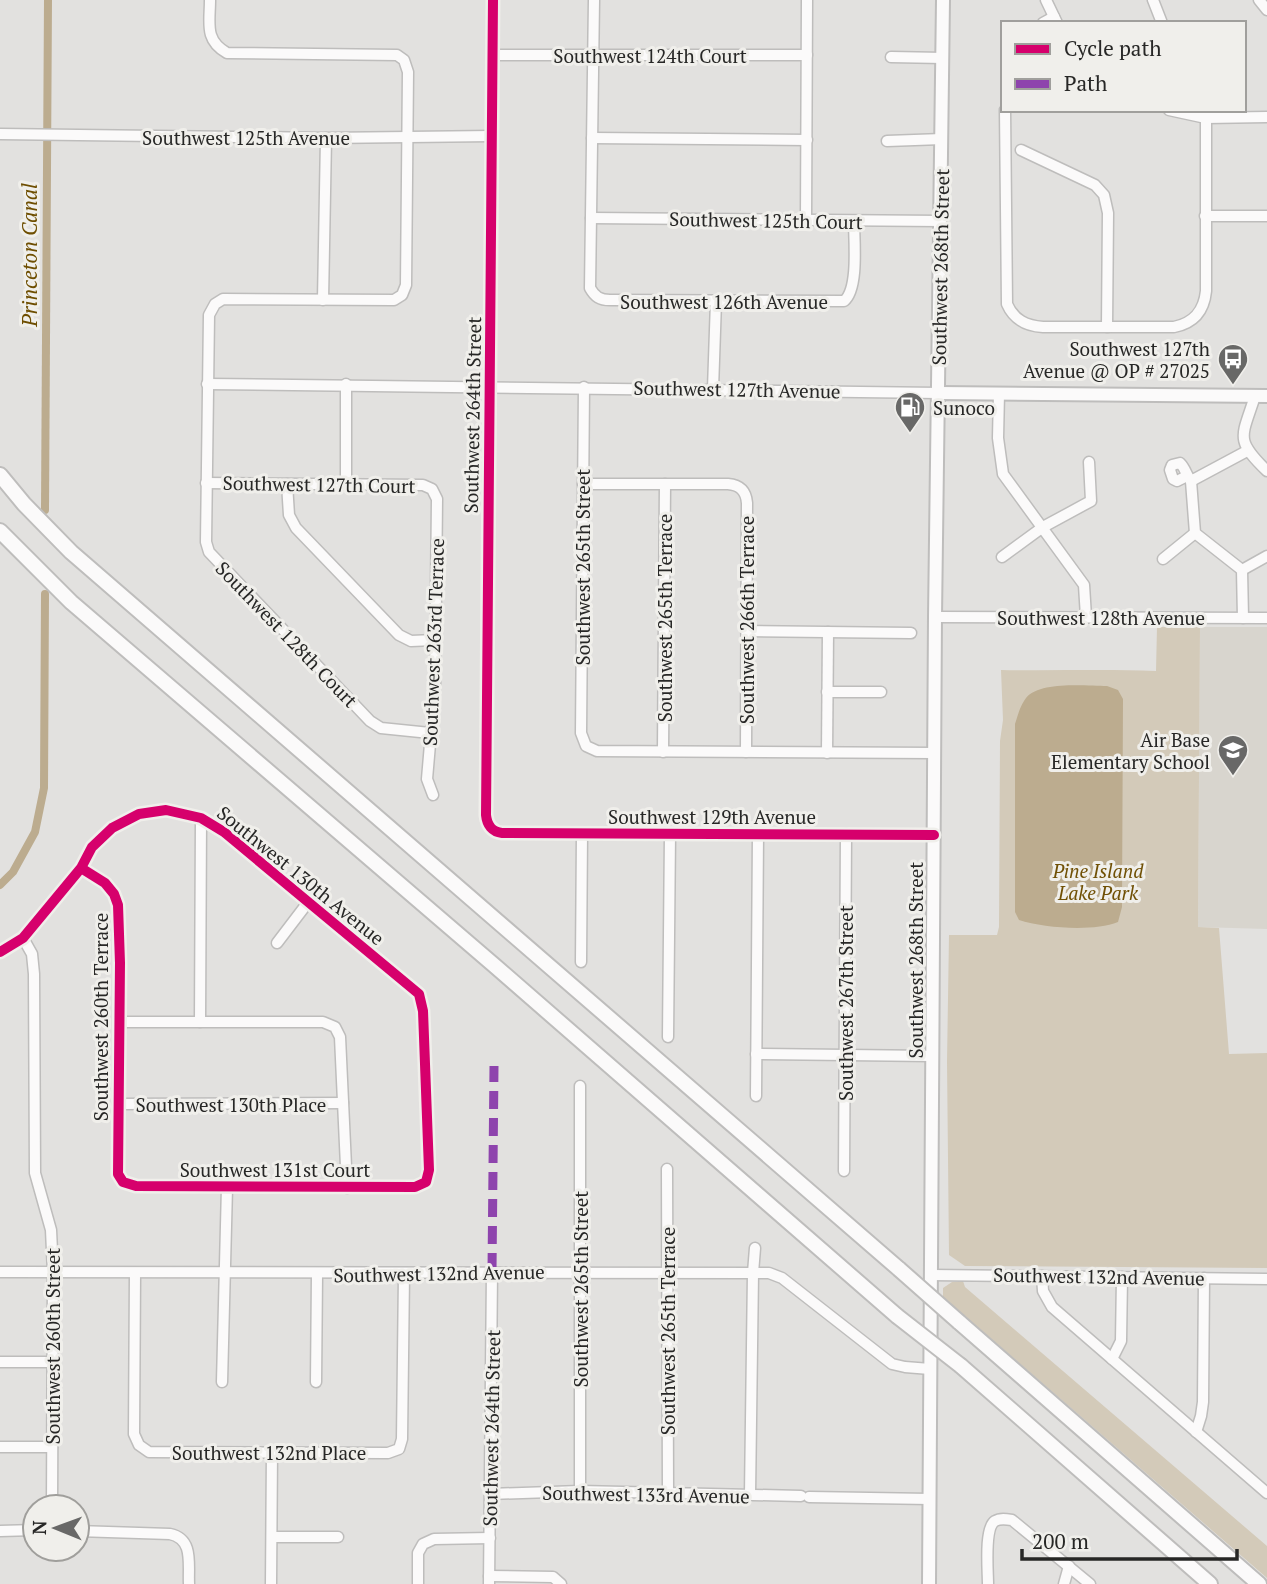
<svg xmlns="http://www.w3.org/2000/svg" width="1267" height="1584" viewBox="0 0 1267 1584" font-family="'PT Serif',serif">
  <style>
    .built { fill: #d8d5ce }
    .green { fill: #d3cab9 }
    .water { fill: #bcac8f }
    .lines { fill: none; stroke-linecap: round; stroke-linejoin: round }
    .canal { stroke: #bcac8f; stroke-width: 8 }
    .minor-casing { stroke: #bebdbc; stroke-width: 13 }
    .major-casing { stroke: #bebdbc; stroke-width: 16 }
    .highway-casing { stroke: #bebdbc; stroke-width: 18 }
    .minor { stroke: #fbfafa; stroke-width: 10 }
    .major { stroke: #fbfafa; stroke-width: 12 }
    .highway { stroke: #fbfafa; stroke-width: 14 }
    .highway-bridge-casing { stroke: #bebdbc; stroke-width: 18; stroke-linecap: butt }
    .highway-bridge { stroke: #fbfafa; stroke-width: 14 }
    .quiet { stroke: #8e44ad; stroke-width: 9; stroke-dasharray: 18 9; stroke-linecap: butt }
    .cycleway-casing { stroke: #f0efeb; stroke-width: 15 }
    .cycleway { stroke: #d6006c; stroke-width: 10 }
    .labels { text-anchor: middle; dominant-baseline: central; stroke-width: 6; stroke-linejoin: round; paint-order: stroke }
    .street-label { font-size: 19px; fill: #272726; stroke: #f0efeb }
    .poi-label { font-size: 19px; fill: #272726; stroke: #f0efeb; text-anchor: end }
    .park-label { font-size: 19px; font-style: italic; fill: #705005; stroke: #f0efeb }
    .water-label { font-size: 21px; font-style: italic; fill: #6e4e01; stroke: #f0efeb }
  </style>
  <rect width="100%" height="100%" fill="#e2e1df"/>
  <path class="built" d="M1200,627H1267V929L1198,927Z"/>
  <g class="green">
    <path d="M1157,627H1200L1198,927L1219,928L1229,1054L1267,1053V1268L965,1266L949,1255L947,1062L949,935H997L999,927L1000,741L1003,720L1001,670C1053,671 1105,669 1156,671Z"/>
    <path d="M963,1281L965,1287L1267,1546V1578L943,1297V1288L952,1282Z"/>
  </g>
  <path class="water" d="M1107,686L1118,690L1123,699L1122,907L1118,922C1093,932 1044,928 1019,920L1015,912V724C1018,715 1020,706 1026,698C1040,681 1085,686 1107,686Z"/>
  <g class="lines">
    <g class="canal">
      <path d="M45,510L48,0"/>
      <path d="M0,885L13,872L35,832L44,788L45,594"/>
    </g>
    <g class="minor-casing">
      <g id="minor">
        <path d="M210,0C210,23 204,40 227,53L397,55L404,60L408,72L406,285L402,295L394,300L223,299L215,304L209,315L206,542L209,552L370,721L381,728L430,733"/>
        <path d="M493,0L486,815C487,825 492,832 502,833L934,835"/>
        <path d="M594,0L590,288C595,297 600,300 610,300L844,301C859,289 854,240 854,221"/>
        <path d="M1046,0L1057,23"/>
        <path d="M1153,0L1162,23"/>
        <path d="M1259,0L1267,10"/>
        <path d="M1043,23L1054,17"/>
        <path d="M493,55H807"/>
        <path d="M891,57L943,58"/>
        <path d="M1005,110L1007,304C1014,320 1026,326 1043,327H1174C1194,323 1204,311 1206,291V118"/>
        <path d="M1169,110L1206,118L1267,117"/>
        <path d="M0,134L326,138L492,136"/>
        <path d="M592,138L807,140"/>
        <path d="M887,141L942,139"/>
        <path d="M1021,150L1095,185L1104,195L1108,213L1107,327"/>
        <path d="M1205,216H1267"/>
        <path d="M591,218L941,221"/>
        <path d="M806,220L807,0"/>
        <path d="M323,300L326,138"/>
        <path d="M207,384L939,393"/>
        <path d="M346,384V484"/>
        <path d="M584,387L581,733L586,746L597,751L934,753"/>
        <path d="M713,389L716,301"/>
        <path d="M999,393L998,438L1003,474L1084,585L1086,617"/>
        <path d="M1255,396C1242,437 1234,439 1267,471"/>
        <path d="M1187,476L1177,481L1173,479L1170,470L1172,465L1180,463C1186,469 1186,475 1191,481L1247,451"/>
        <path d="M1191,481L1195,533L1242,570L1243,618"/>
        <path d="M206,483L423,485L432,489L437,499L435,686L427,779L433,795"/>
        <path d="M287,484L289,515L296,528L399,635L411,641L434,640"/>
        <path d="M583,484H728C739,485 746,490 747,503L746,752"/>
        <path d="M1002,557L1043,527L1091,501L1089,462"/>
        <path d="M1163,559L1195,533"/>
        <path d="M1242,570L1267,556"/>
        <path d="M935,617L1267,618"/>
        <path d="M746,631L911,633"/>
        <path d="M827,692H881"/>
        <path d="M663,752L665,484"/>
        <path d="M827,753L828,632"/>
        <path d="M23,938L32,954L34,974L35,1173L51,1230L53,1272L52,1507"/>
        <path d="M277,943L309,901"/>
        <path d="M0,952L23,938L81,868L92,847L112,828L139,814L166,810L201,818L224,832L419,994L423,1011L429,1170L426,1182L415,1187L136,1186L123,1182L118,1174L120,963L118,905L114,894L105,883L81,868"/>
        <path d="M581,962L582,833"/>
        <path d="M120,1022H323L335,1027L340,1037L347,1188"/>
        <path d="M200,1022L201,818"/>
        <path d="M668,1037L670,834"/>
        <path d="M756,1054L932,1056"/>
        <path d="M580,1086V1491"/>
        <path d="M756,1096L758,834"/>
        <path d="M118,1104L343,1103"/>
        <path d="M667,1169L668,1493"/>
        <path d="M844,1171L846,834"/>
        <path d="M0,1272L769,1273L782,1278L892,1364L905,1367L930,1369"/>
        <path d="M135,1273L134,1434L139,1445L149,1452L388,1453L399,1449L402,1439L404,1274"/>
        <path d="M931,1275L1267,1279"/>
        <path d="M1042,1276L1043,1291L1052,1307L1267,1493"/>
        <path d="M1112,1359L1121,1341L1122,1277"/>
        <path d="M0,1362H51"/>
        <path d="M222,1382L227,1187"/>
        <path d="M316,1382L317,1274"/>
        <path d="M1196,1432L1201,1416L1203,1402L1204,1278"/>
        <path d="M0,1447H52"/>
        <path d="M490,1494L580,1491L801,1496"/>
        <path d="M750,1494L753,1273L755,1248"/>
        <path d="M809,1497L930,1499"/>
        <path d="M0,1531L35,1530"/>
        <path d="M77,1531L170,1534C194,1539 188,1564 189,1584"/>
        <path d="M272,1537H338"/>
        <path d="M489,1576L553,1577L561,1584"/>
        <path d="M271,1584L272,1451"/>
        <path d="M418,1584V1553L423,1544L434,1539L490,1538"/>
        <path d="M489,1584L492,1271"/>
        <path d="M988,1584C988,1571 984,1528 995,1521C1000,1518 1006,1519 1012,1520L1090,1584"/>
        <path d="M1064,1584L1069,1566"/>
      </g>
    </g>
    <g class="major-casing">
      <g id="major">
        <path d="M939,393L1267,396"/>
        <path d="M929,1584L935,617L943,0"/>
      </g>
    </g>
    <g class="highway-casing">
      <g id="highway">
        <path d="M0,475L24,504L71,552L899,1269"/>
        <path d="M0,531L71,602L495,966L897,1316"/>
        <path d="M959,1322L1259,1584"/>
        <path d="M961,1366L1210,1584"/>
      </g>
    </g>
    <use href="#minor" class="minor"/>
    <use href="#major" class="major"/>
    <use href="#highway" class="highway"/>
    <g class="highway-bridge-casing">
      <g id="highway-bridge">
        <path d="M899,1269L959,1322"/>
        <path d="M897,1316L961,1366"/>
      </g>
    </g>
    <use href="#highway-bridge" class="highway-bridge"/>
    <path class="quiet" d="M492,1271L494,1066"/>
    <g class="cycleway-casing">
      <g id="cycleway">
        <path d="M493,0L486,815C487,825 492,832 502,833L934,835"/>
        <path d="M0,952L23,938L81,868L92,847L112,828L139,814L166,810L201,818L224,832L419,994L423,1011L429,1170L426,1182L415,1187L136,1186L123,1182L118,1174L120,963L118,905L114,894L105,883L81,868"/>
      </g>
    </g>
    <use href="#cycleway" class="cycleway"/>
  </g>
  <defs>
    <g id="bus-pin" transform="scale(1.575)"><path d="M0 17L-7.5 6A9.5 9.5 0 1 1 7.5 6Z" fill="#686867" stroke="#f0efeb"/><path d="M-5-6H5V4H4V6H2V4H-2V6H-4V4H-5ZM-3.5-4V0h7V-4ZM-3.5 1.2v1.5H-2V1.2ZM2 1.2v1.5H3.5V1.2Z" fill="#fff"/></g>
    <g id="fuel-pin" transform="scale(1.575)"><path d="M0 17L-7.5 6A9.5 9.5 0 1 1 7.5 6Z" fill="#686867" stroke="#f0efeb"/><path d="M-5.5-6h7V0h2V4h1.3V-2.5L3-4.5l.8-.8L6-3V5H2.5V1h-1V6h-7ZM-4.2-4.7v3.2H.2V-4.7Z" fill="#fff"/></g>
    <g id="school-pin" transform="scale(1.575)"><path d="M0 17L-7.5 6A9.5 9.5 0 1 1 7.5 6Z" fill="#686867" stroke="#f0efeb"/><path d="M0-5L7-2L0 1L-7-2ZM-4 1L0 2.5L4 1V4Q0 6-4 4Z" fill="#fff"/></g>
  </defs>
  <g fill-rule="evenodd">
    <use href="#bus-pin" x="1233" y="359"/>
    <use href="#fuel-pin" x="910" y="407"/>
    <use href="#school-pin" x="1233" y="750"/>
  </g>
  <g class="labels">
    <g class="street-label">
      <text x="650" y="55">Southwest 124th Court</text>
      <text x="246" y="137">Southwest 125th Avenue</text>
      <text transform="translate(766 220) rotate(1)">Southwest 125th Court</text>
      <text transform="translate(940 267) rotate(-89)">Southwest 268th Street</text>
      <text x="724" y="301">Southwest 126th Avenue</text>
      <text transform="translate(737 389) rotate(1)">Southwest 127th Avenue</text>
      <text transform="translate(472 415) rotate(-89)">Southwest 264th Street</text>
      <text transform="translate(319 484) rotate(1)">Southwest 127th Court</text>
      <text transform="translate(582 567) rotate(-90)">Southwest 265th Street</text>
      <text x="1101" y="617">Southwest 128th Avenue</text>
      <text transform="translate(664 618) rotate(-90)">Southwest 265th Terrace</text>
      <text transform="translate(746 620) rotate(-90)">Southwest 266th Terrace</text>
      <text transform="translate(287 634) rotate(46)">Southwest 128th Court</text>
      <text transform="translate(433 642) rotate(-88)">Southwest 263rd Terrace</text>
      <text x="712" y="816">Southwest 129th Avenue</text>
      <text transform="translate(301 875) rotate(39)">Southwest 130th Avenue</text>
      <text transform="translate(915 960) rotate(-90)">Southwest 268th Street</text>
      <text transform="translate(845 1003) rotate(-90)">Southwest 267th Street</text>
      <text transform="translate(100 1017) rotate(-90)">Southwest 260th Terrace</text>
      <text x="231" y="1104">Southwest 130th Place</text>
      <text x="275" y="1169">Southwest 131st Court</text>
      <text transform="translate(439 1273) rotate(-1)">Southwest 132nd Avenue</text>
      <text transform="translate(1099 1276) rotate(1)">Southwest 132nd Avenue</text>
      <text transform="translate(580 1289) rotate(-90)">Southwest 265th Street</text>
      <text transform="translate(667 1331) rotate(-90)">Southwest 265th Terrace</text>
      <text transform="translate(52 1346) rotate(-90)">Southwest 260th Street</text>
      <text transform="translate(491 1428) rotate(-89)">Southwest 264th Street</text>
      <text x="269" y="1452">Southwest 132nd Place</text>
      <text transform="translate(646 1494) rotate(1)">Southwest 133rd Avenue</text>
    </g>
    <g class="poi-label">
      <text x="1210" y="348">Southwest 127th<tspan x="1210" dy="22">Avenue @ OP # 27025</tspan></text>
      <text x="933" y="407" text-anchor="start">Sunoco</text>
      <text x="1210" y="739">Air Base<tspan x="1210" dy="22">Elementary School</tspan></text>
    </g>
    <g class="park-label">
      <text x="1098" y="870">Pine Island<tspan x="1098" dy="22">Lake Park</tspan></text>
    </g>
    <g class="water-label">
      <text transform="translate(29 255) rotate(-90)">Princeton Canal</text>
    </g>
  </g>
  <rect x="1001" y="21" width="245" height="91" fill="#f0efeb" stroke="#a09f9c" stroke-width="2"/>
  <rect x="1015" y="44" width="35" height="10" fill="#d6006c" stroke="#a09f9c" stroke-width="2"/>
  <text x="1064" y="56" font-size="21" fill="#272726">Cycle path</text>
  <rect x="1015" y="79" width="35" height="10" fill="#8e44ad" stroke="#a09f9c" stroke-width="2"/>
  <text x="1064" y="91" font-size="21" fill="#272726">Path</text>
  <g transform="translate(56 1528) rotate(271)"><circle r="33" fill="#f0efeb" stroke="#a09f9c" stroke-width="2"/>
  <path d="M0-5L12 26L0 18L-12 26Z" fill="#686867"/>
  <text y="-10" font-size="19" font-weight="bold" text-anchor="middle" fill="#272726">N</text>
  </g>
  <path d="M1022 1549v10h215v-10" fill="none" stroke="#272726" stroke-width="3.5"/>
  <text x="1032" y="1549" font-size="21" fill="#272726" stroke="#f0efeb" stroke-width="5" paint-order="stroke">200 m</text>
</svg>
